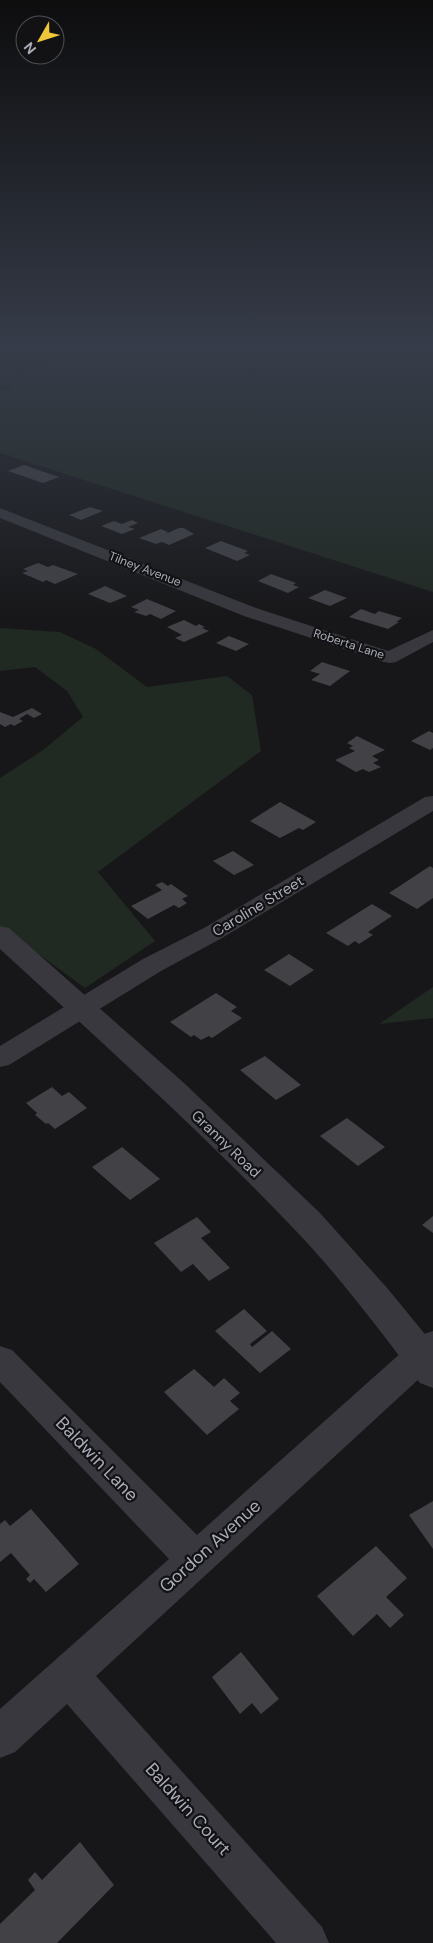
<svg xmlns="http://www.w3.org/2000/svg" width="433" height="1943" viewBox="0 0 433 1943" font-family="'DM Sans',sans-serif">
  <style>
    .green { fill: #212923 }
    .building { fill: #414146 }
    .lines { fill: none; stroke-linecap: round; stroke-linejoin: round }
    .minor { fill: #38383e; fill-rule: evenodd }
    .tertiary { fill: #38383e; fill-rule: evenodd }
    .labels { text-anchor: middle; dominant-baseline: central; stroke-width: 4.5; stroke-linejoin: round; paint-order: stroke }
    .far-street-label { font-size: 12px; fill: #a9acb8; stroke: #121214 }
    .street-label { font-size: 15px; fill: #a9acb8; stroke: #121214 }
    .near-street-label { font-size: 18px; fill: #a9acb8; stroke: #121214 }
  </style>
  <rect width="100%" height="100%" fill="#171719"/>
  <g class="green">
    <path d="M97,348H433V592L0,453V391L10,388L13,384L0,387V361L22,369Z"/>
    <path d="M0,628L60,632L96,649L147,687L227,676L252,695L261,751L98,872L155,941L85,988L0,926V778L43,750L83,717L67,691L35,667L0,671Z"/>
    <path d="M433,987V1018L379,1024Z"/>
  </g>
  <g class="building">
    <path d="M24,465L59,477L43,483L8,471Z"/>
    <path d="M90,507L103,511L81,520L69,515Z"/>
    <path d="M132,520L138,523L128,527L135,529L122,534L101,526L114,521L122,524Z"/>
    <path d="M179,528H184L194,534L169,545L162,542L156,544L139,538L161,529L168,532L165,534Z"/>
    <path d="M221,541L248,551L244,553L250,555L237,561L205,548Z"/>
    <path d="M38,563L48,567L53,565L78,574L55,584L46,580L43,582L22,573L28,571L23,569Z"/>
    <path d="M271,574L296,583L293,585L299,587L288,593L258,581Z"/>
    <path d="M105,586L127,596L110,603L88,594Z"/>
    <path d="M325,590L347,598L330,606L308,598Z"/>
    <path d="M147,599L176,611L161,619L150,614L146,616L134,612L139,610L131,607Z"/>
    <path d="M361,609L375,614L379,611L402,618L396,622H399L388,629L349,617Z"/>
    <path d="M184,620L196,626L199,624L205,627L202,628L209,631L184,642L175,638L182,635L167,627Z"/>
    <path d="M229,636L249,644L236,651L216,643Z"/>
    <path d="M322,662L350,671L330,686L311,680L320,674L310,671Z"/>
    <path d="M32,708L42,714L34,718L27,714L19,719L23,721L14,726L11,724L5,727L0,724V712L13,717Z"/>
    <path d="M429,731L433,733V748L430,750L411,741Z"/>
    <path d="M357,736L385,750L372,756L379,760L373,763L381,767L369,772L363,769L356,772L335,760L355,751L349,748L353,746L347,743Z"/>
    <path d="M280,802L316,822L303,830L299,828L280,838L250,821Z"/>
    <path d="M233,851L254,865L234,875L213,861Z"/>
    <path d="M430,866L433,868V898L417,909L389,893Z"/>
    <path d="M162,882L168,886L171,884L188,896L182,899L187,903L179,908L174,905L148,919L131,906L162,890L155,885Z"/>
    <path d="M372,904L392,916L368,932L373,935L359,944L355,941L348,946L326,933Z"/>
    <path d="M289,954L314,970L290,986L264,970Z"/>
    <path d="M216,993L237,1007L231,1011L242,1018L212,1038L209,1036L201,1040L194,1035L191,1037L170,1022Z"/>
    <path d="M265,1056L301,1085L276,1100L240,1070Z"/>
    <path d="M52,1087L62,1096L69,1092L87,1108L55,1129L48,1123L46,1124L35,1115L37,1113L26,1103Z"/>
    <path d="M347,1118L385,1147L358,1166L320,1136Z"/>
    <path d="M122,1147L160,1179L130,1200L92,1167Z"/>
    <path d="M433,1216V1233L422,1225Z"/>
    <path d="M197,1217L211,1232L201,1238L230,1268L209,1281L193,1264L181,1272L154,1243Z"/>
    <path d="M244,1309L267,1331L250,1344L252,1347L272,1331L291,1349L260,1373L215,1331Z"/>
    <path d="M194,1369L214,1387L224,1378L240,1393L230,1401L239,1409L207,1435L164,1392Z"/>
    <path d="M433,1501V1549L409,1515Z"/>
    <path d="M31,1509L79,1564L46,1592L34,1579L30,1583L26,1579L30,1575L11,1553L0,1562V1524L5,1520L10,1526Z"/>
    <path d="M376,1546L407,1578L386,1597L404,1615L390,1628L377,1614L353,1636L317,1596Z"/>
    <path d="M241,1652L279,1699L261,1714L252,1703L240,1714L212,1677Z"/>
    <path d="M80,1842L114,1885L57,1943H0V1924L35,1890L28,1880L35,1872L42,1880Z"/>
  </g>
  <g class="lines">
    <g class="minor">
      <path d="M0,508L256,608L388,651L433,630V642L396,662L390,663L384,662L244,616L0,518Z"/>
      <path d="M433,796V811L222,938L161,971L9,1065L0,1067V1046L143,959L204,928L425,797Z"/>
      <path d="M433,1331V1366L96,1676L322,1927L329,1943H276L67,1704L15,1752L0,1758V1709L169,1559L0,1382V1346L12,1350L197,1535L421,1335Z"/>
    </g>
    <path class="tertiary" d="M0,926L9,928L184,1083L320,1213L388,1289L433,1344V1388L420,1383C380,1331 341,1278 296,1231C202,1132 100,1041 0,949Z"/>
  </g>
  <linearGradient id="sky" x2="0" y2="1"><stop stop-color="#0d0d0e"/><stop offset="0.56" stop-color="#363c49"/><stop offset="1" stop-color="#363c49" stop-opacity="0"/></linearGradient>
  <rect width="433" height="620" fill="url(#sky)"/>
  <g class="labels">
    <g class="far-street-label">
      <text transform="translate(145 569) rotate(21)">Tilney Avenue</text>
      <text transform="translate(349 644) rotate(18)">Roberta Lane</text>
    </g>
    <g class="street-label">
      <text transform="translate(258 906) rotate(-31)">Caroline Street</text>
      <text transform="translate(226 1144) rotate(44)">Granny Road</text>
    </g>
    <g class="near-street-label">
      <text transform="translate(97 1459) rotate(46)">Baldwin Lane</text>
      <text transform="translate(210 1546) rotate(-42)">Gordon Avenue</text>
      <text transform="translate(188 1809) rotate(48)">Baldwin Court</text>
    </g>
  </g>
  <g transform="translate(40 40) rotate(231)"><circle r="24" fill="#121214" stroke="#4e5056"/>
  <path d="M0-4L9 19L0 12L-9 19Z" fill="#eec83a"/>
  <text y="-8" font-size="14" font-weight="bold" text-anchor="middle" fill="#a9acb8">N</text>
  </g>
</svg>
